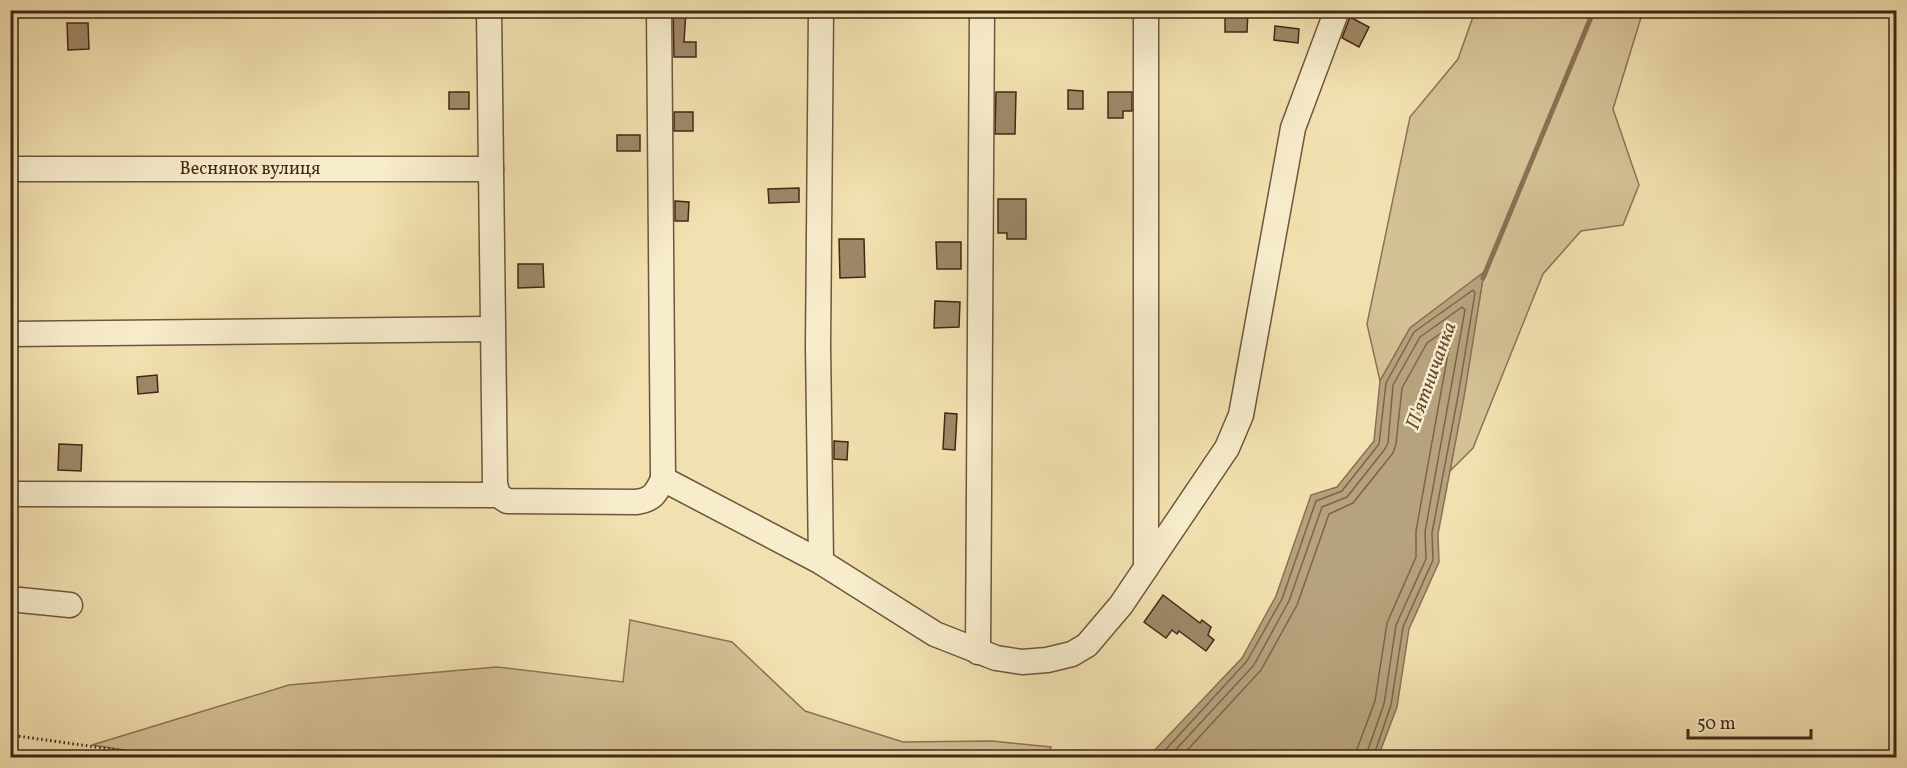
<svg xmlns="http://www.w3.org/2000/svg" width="1907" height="768" viewBox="0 0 1907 768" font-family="Vollkorn,serif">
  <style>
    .green { fill: #d4c196; stroke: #8b7456; stroke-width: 1.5 }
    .water { fill: #b6a27c; stroke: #887154; stroke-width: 1.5 }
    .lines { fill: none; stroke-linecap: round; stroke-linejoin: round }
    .shore { stroke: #7c644a; stroke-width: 1.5 }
    .stream { stroke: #887154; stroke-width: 5 }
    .building { fill: #9e8867; stroke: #422717; stroke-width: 1.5 }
    .minor-casing { stroke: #6e563d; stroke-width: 27 }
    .path { stroke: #422717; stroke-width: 3; stroke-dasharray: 1.5 3; stroke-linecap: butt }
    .minor { stroke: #f7eccc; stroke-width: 24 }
    .labels { text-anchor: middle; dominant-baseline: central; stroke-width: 5; stroke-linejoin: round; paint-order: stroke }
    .street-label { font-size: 18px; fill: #422717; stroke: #f7eccc }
    .water-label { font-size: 20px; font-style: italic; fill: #654c35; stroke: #f7eccc }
  </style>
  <rect width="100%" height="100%" fill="#f2e1b0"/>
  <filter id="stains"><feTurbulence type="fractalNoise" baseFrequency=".00333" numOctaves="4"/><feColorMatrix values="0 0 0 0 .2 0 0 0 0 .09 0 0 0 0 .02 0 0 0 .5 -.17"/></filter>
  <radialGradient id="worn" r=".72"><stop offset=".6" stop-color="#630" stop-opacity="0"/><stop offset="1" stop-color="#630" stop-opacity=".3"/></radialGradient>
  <g class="green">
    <path d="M1475,11H1643L1613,109L1639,185L1623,225L1581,231L1543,274L1473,448L1450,471L1484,273L1410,328L1380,381L1367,324L1410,117L1458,59Z"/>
    <path d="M630,620L732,642L805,711L903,742L992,741L1051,747L1048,757L175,758L92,745L289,685L497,667L623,682Z"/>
  </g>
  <path class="water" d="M1484,272L1464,397L1438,534L1439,562L1409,629L1397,707L1378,757H1148L1242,658L1276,596L1311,495L1337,487L1374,441L1380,381L1410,328Z"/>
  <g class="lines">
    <g class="shore">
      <path d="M1158,758L1247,661L1282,599L1316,501L1342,491L1379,444L1386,383L1414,332L1473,290L1475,293L1458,396L1432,533L1433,560L1403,627L1391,705L1373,758"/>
      <path d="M1168,758L1254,665L1289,601L1322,507L1347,497L1385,449L1388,443L1393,385L1420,337L1462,307L1465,310L1425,532L1426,559L1396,625L1384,704L1365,758"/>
      <path d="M1180,758L1261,670L1297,605L1329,514L1353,503L1393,453L1396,444L1402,388L1427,343L1450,327L1452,331L1416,531V557L1387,623L1375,701L1357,749L1356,758"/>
    </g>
    <path class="stream" d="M1483,278L1594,10"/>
  </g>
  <g class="building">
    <path d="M673,10H686L684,42H696V57H674Z"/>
    <path d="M1225,11H1248L1247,32H1225Z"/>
    <path d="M1350,17L1369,27L1359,47L1342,38Z"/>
    <path d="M67,23H88L89,49L68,50Z"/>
    <path d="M1275,26L1299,29L1298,43L1274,40Z"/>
    <path d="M1068,90L1083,91V109H1068Z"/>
    <rect x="449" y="92" width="20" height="17"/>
    <path d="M996,92H1016L1015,134H995Z"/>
    <path d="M1108,92H1132V111H1123V118H1108Z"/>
    <rect x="674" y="112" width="19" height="19"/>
    <rect x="617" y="135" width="23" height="16"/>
    <path d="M799,188V202L769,203L768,189Z"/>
    <path d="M998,199H1026V239H1007V233H998Z"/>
    <path d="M675,201L689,202L688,221H675Z"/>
    <path d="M839,239H864L865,277L840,278Z"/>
    <path d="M936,242H961V269H937Z"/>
    <path d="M518,264H543L544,287L518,288Z"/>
    <path d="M935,301L960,302L959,327L934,328Z"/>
    <path d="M157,375L158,392L138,394L137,377Z"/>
    <path d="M945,413L957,414L955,450L943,449Z"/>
    <path d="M834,441L848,442L847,460L834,459Z"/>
    <path d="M59,444L82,445L81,471L58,470Z"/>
    <path d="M1163,595L1200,623L1202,620L1211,627L1208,635L1214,640L1206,651L1179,631L1177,634L1172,630L1166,638L1144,622Z"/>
  </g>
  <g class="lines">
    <g class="minor-casing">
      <g id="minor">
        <path d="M489,10L495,484L498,495L507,501L636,502C652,500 656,494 663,479L821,562L935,634L996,658L1022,662L1047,660L1072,654L1087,645L1121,605L1227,448L1241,415L1293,128L1337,10"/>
        <path d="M659,10L663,479"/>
        <path d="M1146,10V568"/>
        <path id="s1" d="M10,169H491"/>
        <path d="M10,334L492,329"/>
        <path d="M10,494L498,495"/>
        <path d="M821,562L818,346L821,10"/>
        <path d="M10,599L70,605"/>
        <path d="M978,652L982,10"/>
      </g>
    </g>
    <path class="path" d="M10,735L175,758"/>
    <use href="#minor" class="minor"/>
  </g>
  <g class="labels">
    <g class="street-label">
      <text stroke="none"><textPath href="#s1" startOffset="240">Веснянок вулиця</textPath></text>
    </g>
    <g class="water-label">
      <text transform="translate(1432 376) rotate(-70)">П'ятничанка</text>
    </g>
  </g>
  <rect width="1907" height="768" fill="none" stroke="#f2e1b0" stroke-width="36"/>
  <rect x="12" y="12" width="1883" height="744" fill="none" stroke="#422717" stroke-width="3"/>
  <rect x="18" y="18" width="1871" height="732" fill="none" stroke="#422717" stroke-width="1.5"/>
  <path d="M1688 729v9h123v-9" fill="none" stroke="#422717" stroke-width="3"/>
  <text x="1697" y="729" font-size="18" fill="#422717" stroke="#f7eccc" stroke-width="4.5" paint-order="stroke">50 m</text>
  <rect width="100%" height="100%" filter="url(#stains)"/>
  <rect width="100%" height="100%" fill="url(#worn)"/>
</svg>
